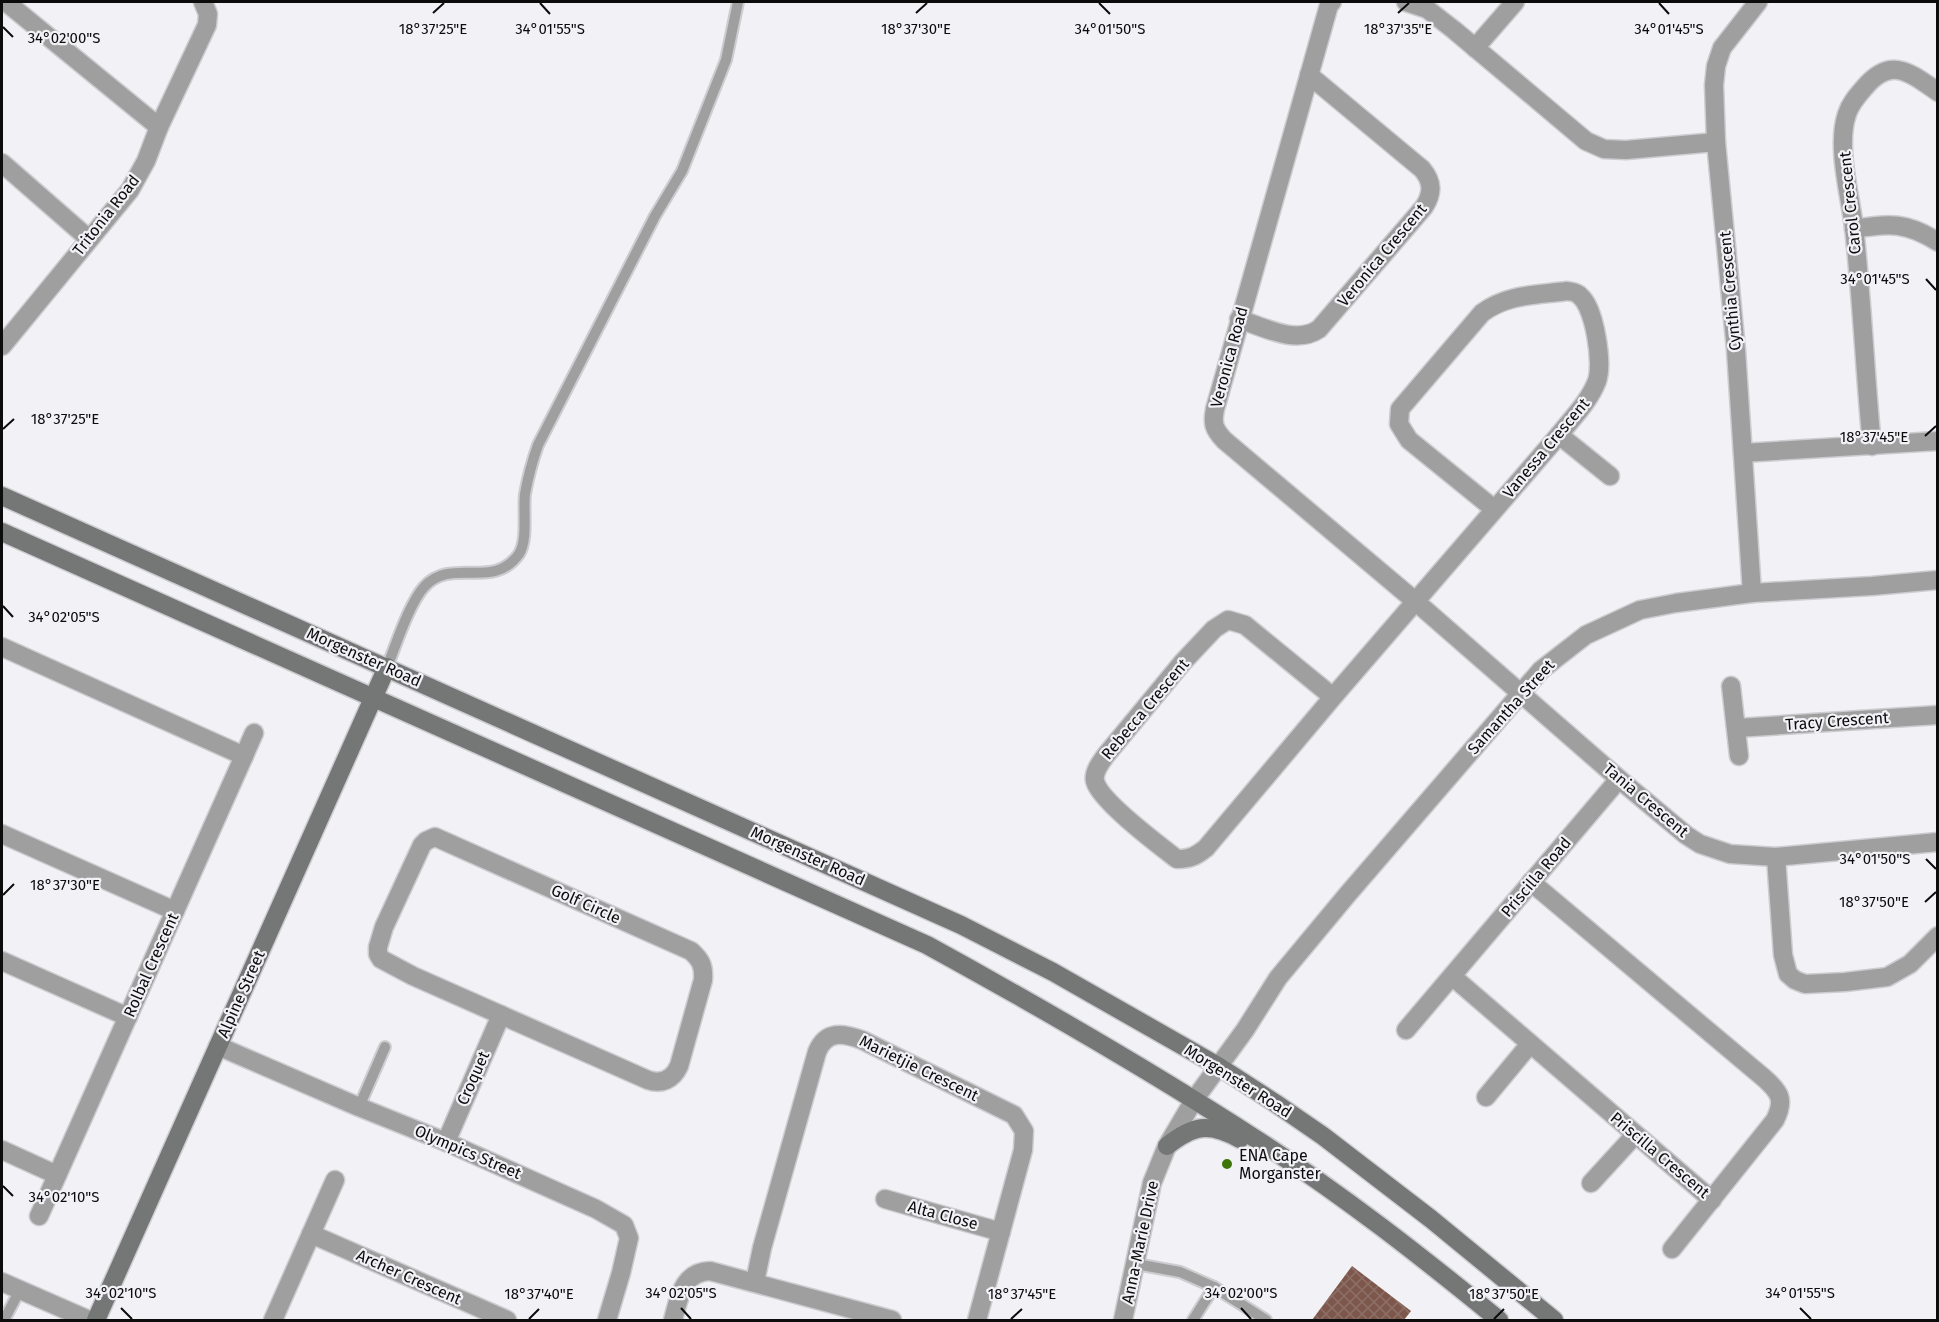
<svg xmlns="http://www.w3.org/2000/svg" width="1939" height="1322" viewBox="0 0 1939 1322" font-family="'Fira Sans',sans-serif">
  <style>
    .building { fill: url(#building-cross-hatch) }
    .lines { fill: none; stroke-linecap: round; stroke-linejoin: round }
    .lane-casing { stroke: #cdcdd1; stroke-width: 14 }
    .street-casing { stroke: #cdcdd1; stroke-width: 21 }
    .secondary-casing { stroke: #cdcdd1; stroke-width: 21 }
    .lane { stroke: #9e9f9e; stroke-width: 10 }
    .street { stroke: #9e9f9e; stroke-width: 18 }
    .secondary { stroke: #757776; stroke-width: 18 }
    .ticks { fill: none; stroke: #0c0c0d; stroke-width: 2 }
    .poi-dot { fill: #3c7608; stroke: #f2f2f6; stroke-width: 2 }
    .labels { text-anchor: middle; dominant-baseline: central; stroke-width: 4.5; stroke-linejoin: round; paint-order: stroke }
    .street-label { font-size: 16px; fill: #0c0c0d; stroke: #f2f2f6 }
    .poi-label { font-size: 16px; fill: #0c0c0d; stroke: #f2f2f6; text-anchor: start }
    .ticks-label { font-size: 15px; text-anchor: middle; fill: #0c0c0d; stroke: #f2f2f6; stroke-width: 4.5; stroke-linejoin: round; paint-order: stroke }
  </style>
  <defs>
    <pattern id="building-cross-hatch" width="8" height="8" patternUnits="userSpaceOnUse" patternTransform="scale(1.5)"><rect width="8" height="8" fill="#7e574c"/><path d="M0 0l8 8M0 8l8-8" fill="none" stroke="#8c6f66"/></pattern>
  </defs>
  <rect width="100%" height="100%" fill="#f2f2f6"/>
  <path class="building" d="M1352,1266L1411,1311L1404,1320H1312Z"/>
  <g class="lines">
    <g class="lane-casing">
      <g id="lane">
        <path d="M387,667C396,645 409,604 424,587C452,556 493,591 519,554C528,540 523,511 525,494C528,477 532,462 538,445L655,216L682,171L726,60L738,2"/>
        <path d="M359,1107L385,1047"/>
        <path d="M1136,1264L1180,1272L1214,1287L1266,1320"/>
        <path d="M4,1320L20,1290"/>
        <path d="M1193,1320L1214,1287"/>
      </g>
    </g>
    <g class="street-casing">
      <g id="street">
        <path d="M6,2L159,127"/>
        <path d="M1332,2L1329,5L1215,409C1212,424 1214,429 1224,440L1415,601L1619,779L1686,835L1700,844L1730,854L1776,857L1938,842"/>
        <path d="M1406,2L1427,9L1454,30L1586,141L1604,149L1626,150L1716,142"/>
        <path d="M1475,48L1515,2"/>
        <path d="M2,163L89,239"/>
        <path d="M1854,229C1889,223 1907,222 1938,242"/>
        <path d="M1239,319C1263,327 1296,345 1319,329L1424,207C1433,193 1433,182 1422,169L1309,75"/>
        <path d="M2,346L130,190L146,161L159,127L207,25L208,14L203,2"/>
        <path d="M1559,435L1610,476"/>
        <path d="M1872,446C1865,373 1862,300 1854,227C1850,195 1836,146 1847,114C1850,104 1857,96 1864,88C1891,56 1909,72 1938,92"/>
        <path d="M1743,453L1938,441"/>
        <path d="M1752,593L1736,350L1716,142L1714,85L1716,66L1722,48L1758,2"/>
        <path d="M2,647L244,756L39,1216"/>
        <path d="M1731,686L1739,756"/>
        <path d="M1333,697L1245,625L1228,620L1214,629L1182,663L1106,755C1101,762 1093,772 1095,781C1099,800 1160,846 1177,859C1190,859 1196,856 1206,848L1333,697L1559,435C1572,418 1589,402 1597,381C1603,364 1595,308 1580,296C1577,292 1572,292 1567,291C1537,295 1507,294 1482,313L1400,409L1399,424L1409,440L1494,509"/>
        <path d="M1737,728L1938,715"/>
        <path d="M244,756L254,733"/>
        <path d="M2,834L175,911"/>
        <path d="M435,837L691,951C701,960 704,966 703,980L679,1066C673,1079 662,1085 648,1080L413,976L381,959L378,954V947L384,927L422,845L426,841Z"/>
        <path d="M1776,857L1783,955L1788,974L1795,980L1805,984L1845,982L1887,977L1910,964L1938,936"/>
        <path d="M1531,882L1764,1078C1780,1092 1785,1100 1775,1120L1672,1249"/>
        <path d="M2,961L128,1017"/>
        <path d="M1453,977L1712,1200"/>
        <path d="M1406,1030L1619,779"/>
        <path d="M218,1046L359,1107L446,1142L596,1209L624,1225L629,1238L621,1273L607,1320"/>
        <path d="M1486,1097L1530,1044"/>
        <path d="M446,1142L501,1015"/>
        <path d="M2,1150L57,1175"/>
        <path d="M1591,1183L1635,1135"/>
        <path d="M885,1199L1001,1232"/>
        <path d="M311,1234L507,1320"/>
        <path d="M2,1282L89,1320"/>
        <path d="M755,1282L762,1248L817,1052C826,1030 843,1033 862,1040L1014,1115L1024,1131L1023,1150L977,1320"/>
        <path d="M273,1320L335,1180"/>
        <path d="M673,1320C679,1298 682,1272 710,1271L892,1320"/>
        <path d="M1123,1320L1152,1183L1167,1146L1194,1100L1245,1030L1278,978L1347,895L1541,670L1586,635L1640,610L1676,603L1752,593L1872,586L1938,580"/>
      </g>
    </g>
    <g class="secondary-casing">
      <g id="secondary">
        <path d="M2,496L961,925L1053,972L1218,1066L1275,1103L1323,1136L1431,1219L1554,1320"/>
        <path d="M2,532L927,945C1040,1007 1151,1071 1259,1141C1343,1195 1422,1257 1499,1320"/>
        <path d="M1167,1146C1193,1125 1209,1122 1240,1139"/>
        <path d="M96,1320L387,667"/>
      </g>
    </g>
    <use href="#lane" class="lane"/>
    <use href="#street" class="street"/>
    <use href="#secondary" class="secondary"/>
  </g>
  <path class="ticks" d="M540,3L550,14M1099,3L1110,14M1659,3L1669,14M433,13L444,3M916,13L927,3M1398,13L1409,3M3,27L13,37M1926,279L1936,290M3,429L14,419M1925,436L1936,426M3,606L13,617M1926,859L1936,869M3,895L14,884M1925,902L1936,892M3,1186L13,1196M121,1308L132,1319M681,1308L691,1319M1241,1308L1251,1319M1800,1308L1811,1319M529,1319L539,1309M1011,1319L1022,1309M1494,1319L1504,1309"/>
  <circle class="poi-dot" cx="1227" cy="1164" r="6"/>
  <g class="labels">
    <g class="street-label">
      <text transform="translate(1850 203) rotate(-96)">Carol Crescent</text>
      <text transform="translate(106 215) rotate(-52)">Tritonia Road</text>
      <text transform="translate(1382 255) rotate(-50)">Veronica Crescent</text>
      <text transform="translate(1730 291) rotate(-95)">Cynthia Crescent</text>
      <text transform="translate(1229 357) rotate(-75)">Veronica Road</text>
      <text transform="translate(1546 448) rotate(-50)">Vanessa Crescent</text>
      <text transform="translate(364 657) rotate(24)">Morgenster Road</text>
      <text transform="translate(1511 707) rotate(-48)">Samantha Street</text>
      <text transform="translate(1145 709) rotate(-50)">Rebecca Crescent</text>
      <text transform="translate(1837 721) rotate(-4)">Tracy Crescent</text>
      <text transform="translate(1646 800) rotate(40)">Tania Crescent</text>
      <text transform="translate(808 856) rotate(24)">Morgenster Road</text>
      <text transform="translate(1536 877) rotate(-50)">Priscilla Road</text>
      <text transform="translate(586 904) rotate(24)">Golf Circle</text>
      <text transform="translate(151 965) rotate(-66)">Rolbal Crescent</text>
      <text transform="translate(241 994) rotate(-66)">Alpine Street</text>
      <text transform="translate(919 1068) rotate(26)">Marietjie Crescent</text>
      <text transform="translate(473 1078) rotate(-66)">Croquet</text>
      <text transform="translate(1238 1081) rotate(32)">Morgenster Road</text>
      <text transform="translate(468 1152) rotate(23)">Olympics Street</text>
      <text transform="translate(1660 1155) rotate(40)">Priscilla Crescent</text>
      <text transform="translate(943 1215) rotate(15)">Alta Close</text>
      <text transform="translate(1140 1242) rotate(-78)">Anna-Marie Drive</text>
      <text transform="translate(409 1277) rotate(24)">Archer Crescent</text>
    </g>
    <g class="poi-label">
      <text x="1239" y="1155">ENA Cape<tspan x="1239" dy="18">Morganster</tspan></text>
    </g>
  </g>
  <g class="ticks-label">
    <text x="433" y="34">18°37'25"E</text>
    <text x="916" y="34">18°37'30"E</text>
    <text x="1398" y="34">18°37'35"E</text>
    <text x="550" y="34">34°01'55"S</text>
    <text x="1110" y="34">34°01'50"S</text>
    <text x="1669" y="34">34°01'45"S</text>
    <text x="64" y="43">34°02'00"S</text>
    <text x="1875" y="284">34°01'45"S</text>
    <text x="65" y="424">18°37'25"E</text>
    <text x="1874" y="442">18°37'45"E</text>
    <text x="64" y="622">34°02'05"S</text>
    <text x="1875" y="864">34°01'50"S</text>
    <text x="65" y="890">18°37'30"E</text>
    <text x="1874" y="907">18°37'50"E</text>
    <text x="64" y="1202">34°02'10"S</text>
    <text x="121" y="1298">34°02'10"S</text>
    <text x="681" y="1298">34°02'05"S</text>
    <text x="1241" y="1298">34°02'00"S</text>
    <text x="1800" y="1298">34°01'55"S</text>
    <text x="539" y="1299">18°37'40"E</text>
    <text x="1022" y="1299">18°37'45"E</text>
    <text x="1504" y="1299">18°37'50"E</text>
  </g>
  <rect width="1939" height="1322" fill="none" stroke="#0c0c0d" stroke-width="6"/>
</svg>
